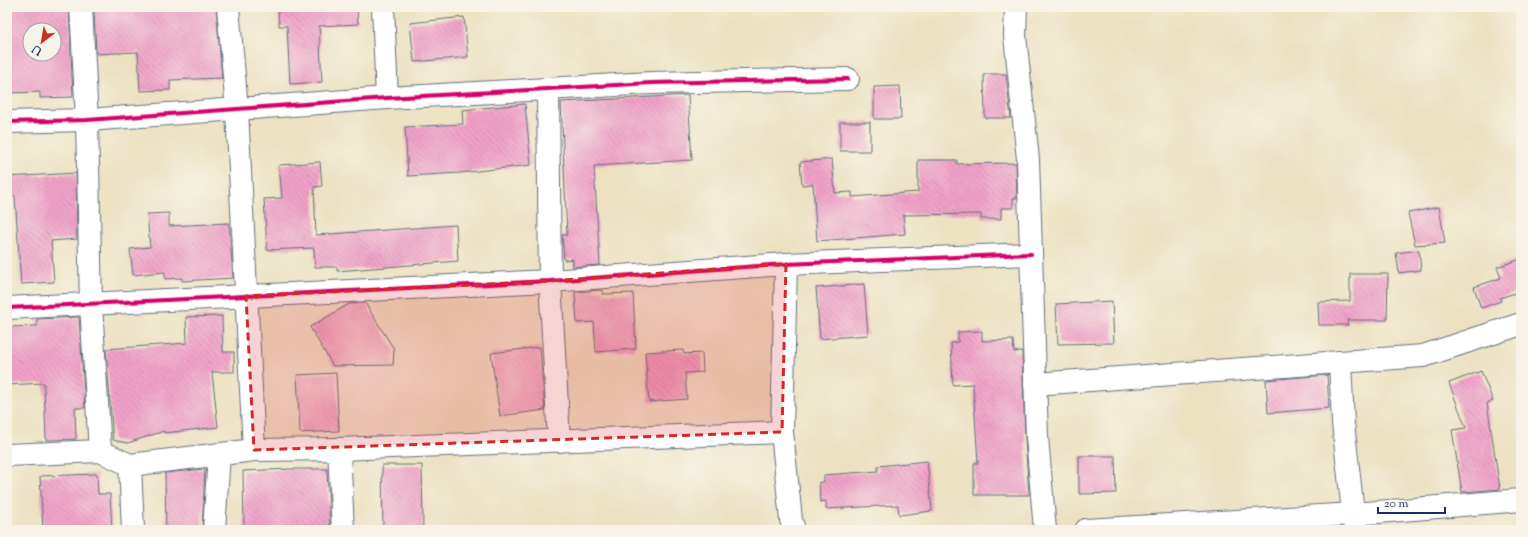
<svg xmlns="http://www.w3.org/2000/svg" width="1528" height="537" viewBox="0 0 1528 537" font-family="'Sorts Mill Goudy',serif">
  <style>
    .building { fill: url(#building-back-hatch); fill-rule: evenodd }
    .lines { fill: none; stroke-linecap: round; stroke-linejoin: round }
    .minor-casing { stroke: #646e81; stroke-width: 24 }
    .minor { stroke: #fff; stroke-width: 22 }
    .cycleway-casing { stroke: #f7f3e8; stroke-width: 6 }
    .cycleway { stroke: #d6006c; stroke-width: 4 }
    .marked { fill: #d62828; fill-opacity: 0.2; stroke: #d62828; stroke-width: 3; stroke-dasharray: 8 5; stroke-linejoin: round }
  </style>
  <defs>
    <pattern id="building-back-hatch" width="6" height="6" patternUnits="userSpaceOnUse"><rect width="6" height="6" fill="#f1a2c8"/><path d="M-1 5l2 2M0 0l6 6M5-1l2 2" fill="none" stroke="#c284a6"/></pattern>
  </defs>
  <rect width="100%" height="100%" fill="#f7f3e8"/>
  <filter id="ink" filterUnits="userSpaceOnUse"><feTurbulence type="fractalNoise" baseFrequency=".025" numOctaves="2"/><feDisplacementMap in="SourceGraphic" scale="8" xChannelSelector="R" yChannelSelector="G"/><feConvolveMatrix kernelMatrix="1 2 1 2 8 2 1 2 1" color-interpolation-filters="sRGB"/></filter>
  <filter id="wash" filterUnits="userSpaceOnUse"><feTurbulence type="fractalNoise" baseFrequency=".012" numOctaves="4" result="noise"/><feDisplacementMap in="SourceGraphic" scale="16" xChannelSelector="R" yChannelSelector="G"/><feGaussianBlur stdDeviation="0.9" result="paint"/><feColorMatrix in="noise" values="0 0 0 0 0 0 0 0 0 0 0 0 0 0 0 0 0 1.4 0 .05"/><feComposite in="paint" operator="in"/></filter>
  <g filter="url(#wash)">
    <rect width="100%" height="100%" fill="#ece2c2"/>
    <g id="blocks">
      <g class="building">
        <path d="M7,7H69L73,97L40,98V92L7,93ZM30,30H54V54H30Z"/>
        <path d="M94,7H216L222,78L170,80V90L140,91L138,52L96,54Z"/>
        <path d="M278,7H357L358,24L319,26L322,82L290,84L287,26H279Z"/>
        <path d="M464,17L468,57L414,62L410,23Z"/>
        <path d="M984,74H1006L1011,118H985Z"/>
        <path d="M900,86L901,119H874V87Z"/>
        <path d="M688,95L692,160L594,166L600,265L573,267V259L564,260L562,235H567L561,102Z"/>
        <path d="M525,104L531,165L460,173L408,176L405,127L463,124L462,110Z"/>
        <rect x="840" y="122" width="30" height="29"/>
        <path d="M832,159L835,193L852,192V197L918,192V160H957V164L1016,163L1017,198H1013V208H1001V219H981V214L903,215L905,234L817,241L813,184L802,185L800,162Z"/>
        <path d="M320,162L322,186L314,187L316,235L456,225L458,261L337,271V267H315L314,248L267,250L264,199L282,198L279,165Z"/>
        <path d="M76,173L77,239L51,241L54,282L21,284L15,196H7V177Z"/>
        <path d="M1439,207L1445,243L1415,245L1408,213Z"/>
        <path d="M169,213V226L229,223L233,278L182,281V278L165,279V272L133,275L130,249L150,247L147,214Z"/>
        <path d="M1419,250L1421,270L1399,273L1396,253Z"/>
        <path d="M1521,259V291L1500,298L1501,301L1481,308L1474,287L1501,278L1497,267Z"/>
        <path d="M1350,274H1388L1387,320H1347L1348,325H1319L1318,302L1350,301Z"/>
        <path d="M864,284L868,335L820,339L816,288Z"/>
        <path d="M603,290V294L633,293L636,349L596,352L594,322L577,323L575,292Z"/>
        <path d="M1112,301L1114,343L1058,344L1056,304Z"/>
        <path d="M365,303L394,349L393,365L333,366L310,327L349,304Z"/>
        <path d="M222,316L223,352H234V372H212L218,427L164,433V431L128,443L113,440L106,349L187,343L186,317Z"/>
        <path d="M79,317L85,408H75L76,439L46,440L44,383L7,385V327L37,326V319Z"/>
        <path d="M982,331V341L1013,340L1014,352L1022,351L1025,438L1029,495H974V463H978L973,384L953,385L951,343L958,342V332Z"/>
        <path d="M540,347L545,410L500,416L491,353Z"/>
        <path d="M683,350L684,354L702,353L703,372L685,373L687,399L649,402L645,352Z"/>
        <path d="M1481,371L1493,401L1487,403L1500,489L1462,492L1452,430L1466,428L1449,383Z"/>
        <path d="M336,373L339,431L300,433L297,375Z"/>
        <path d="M1327,375L1329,408L1268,413L1266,380Z"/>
        <path d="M1079,456H1115L1116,493L1079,494Z"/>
        <path d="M927,461L932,511L899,515L898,505L826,509V501L820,502L819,482H824V475L878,471V466Z"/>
        <path d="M382,465H422L423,530H383Z"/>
        <path d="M205,469L202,530H166L165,473Z"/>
        <path d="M290,469H327L330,530H244L243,471Z"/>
        <path d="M97,474L98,494H110L112,530H43L40,476Z"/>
      </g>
    </g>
  </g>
  <g filter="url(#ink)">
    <use href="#blocks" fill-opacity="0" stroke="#646e81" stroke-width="1"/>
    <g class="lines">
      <g class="minor-casing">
        <g id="minor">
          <path d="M81,7L87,120L91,305L100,451"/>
          <path d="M228,7L237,110L254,450"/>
          <path d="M383,7L387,98"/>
          <path d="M1016,7L1015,36L1028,159L1037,437L1045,530"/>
          <path d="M548,90L550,281L559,441"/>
          <path d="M7,122L87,120L387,98L651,83L848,79"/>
          <path d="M786,264L782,432L791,520L794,530"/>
          <path d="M7,308L550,281L786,264L1031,254"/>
          <path d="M1035,384L1340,362"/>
          <path d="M339,449L782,432"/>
          <path d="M7,455L100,451L130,465L254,450L339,449L343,530"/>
          <path d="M130,465L133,530"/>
          <path d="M214,530L219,454"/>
          <path d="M1086,530L1354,514L1521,500"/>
          <path d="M1355,530L1343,423L1340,362L1423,356L1521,324"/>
        </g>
      </g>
      <use href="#minor" class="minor"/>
      <g class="cycleway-casing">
        <g id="cycleway">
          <path d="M7,122L87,120L387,98L651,83L848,79"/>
          <path d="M7,308L550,281L786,264L1031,254"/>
        </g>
      </g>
      <use href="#cycleway" class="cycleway"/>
    </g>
  </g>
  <path class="marked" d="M786,264L782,432L254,450L246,296L550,281Z"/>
  <rect width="1528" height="537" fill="none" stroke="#f7f3e8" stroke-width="24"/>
  <g transform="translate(42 42) rotate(211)"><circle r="19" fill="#f7f3e8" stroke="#9fa5b1"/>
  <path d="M0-3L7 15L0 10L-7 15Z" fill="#c8321e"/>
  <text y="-6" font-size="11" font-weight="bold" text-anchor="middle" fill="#1b2f5e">U</text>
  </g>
  <path d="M1378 507v6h67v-6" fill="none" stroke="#1b2f5e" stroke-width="2"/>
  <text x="1384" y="507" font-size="12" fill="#1b2f5e" stroke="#f7f3e8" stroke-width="3" paint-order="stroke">20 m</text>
</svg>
